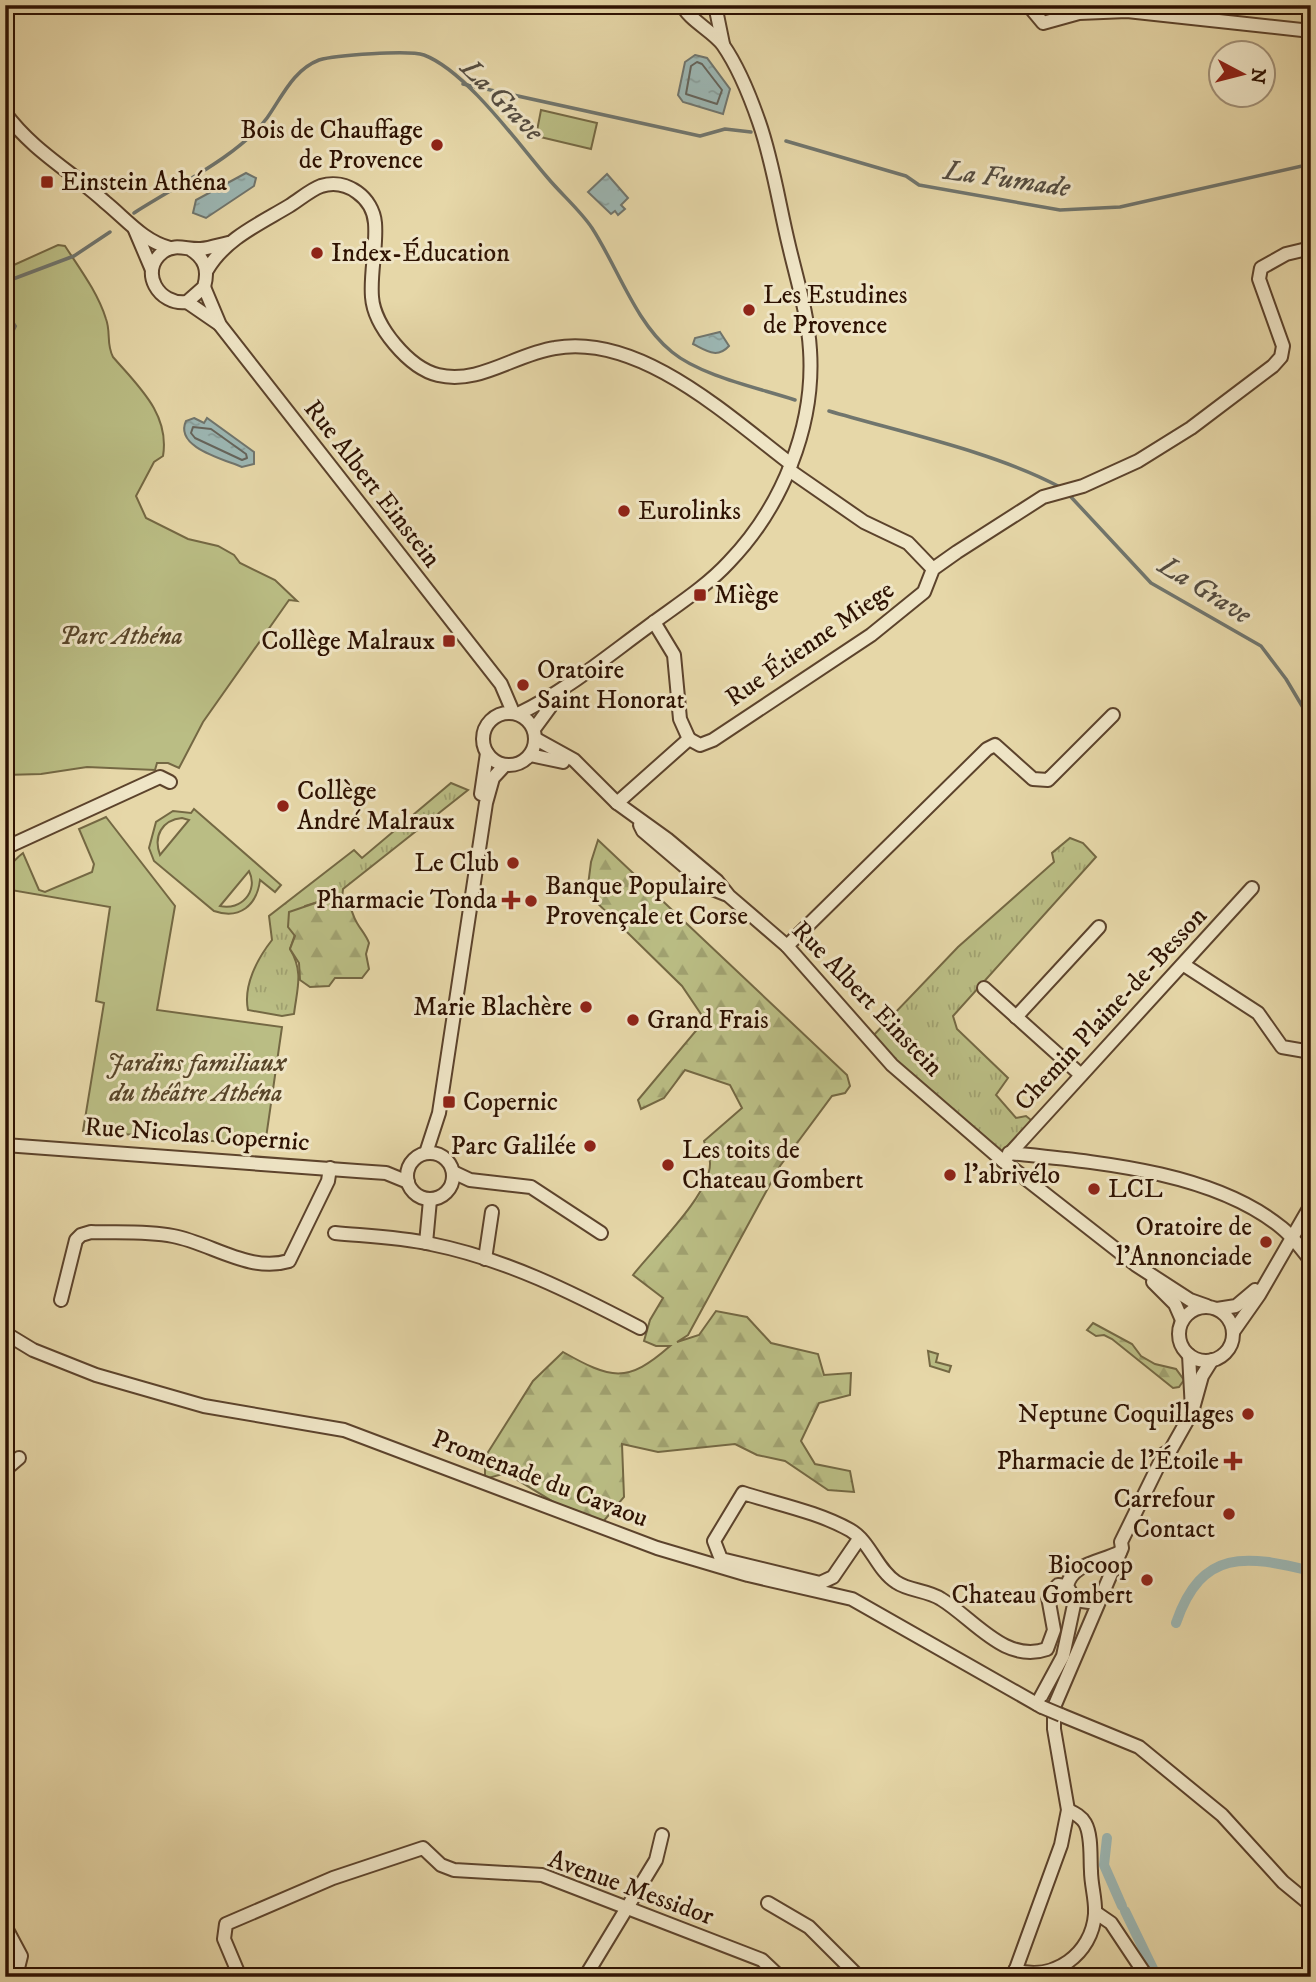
<svg xmlns="http://www.w3.org/2000/svg" width="1316" height="1982" viewBox="0 0 1316 1982" font-family="'IM FELL DW Pica',serif">
  <style>
    .grass { fill: url(#grass-tufts); stroke: #746843; stroke-width: 2 }
    .forest { fill: url(#forest-firs); stroke: #746843; stroke-width: 2 }
    .green { fill: #babd84; stroke: #746843; stroke-width: 2; fill-rule: evenodd }
    .water { fill: url(#water-ripples); stroke: #70756d; stroke-width: 2 }
    .lines { fill: none; stroke-linecap: round; stroke-linejoin: round }
    .shore { stroke: #65645b; stroke-width: 2 }
    .stream { stroke: #70756d; stroke-width: 3.5 }
    .canal { stroke: #9cb7b4; stroke-width: 10 }
    .minor-casing { stroke: #5c432c; stroke-width: 16 }
    .minor { stroke: #efe5c6; stroke-width: 12 }
    .minor-bridge-casing { stroke: #5c432c; stroke-width: 16; stroke-linecap: butt }
    .minor-bridge { stroke: #efe5c6; stroke-width: 12 }
    .poi-dot { fill: #8f2418; stroke: #efe5c6; stroke-width: 2.5 }
    .labels { text-anchor: middle; dominant-baseline: central; stroke-width: 6; stroke-linejoin: round; paint-order: stroke }
    .poi-label { font-size: 26px; fill: #2e1202; stroke: #efe5c6; text-anchor: start }
    .street-label { font-size: 26px; fill: #2e1202; stroke: #efe5c6 }
    .park-label { font-size: 26px; font-style: italic; fill: #584529; stroke: #efe5c6 }
    .water-label { font-size: 28px; font-style: italic; fill: #544c40; stroke: #efe5c6 }
  </style>
  <defs>
    <pattern id="grass-tufts" width="24" height="20" patternUnits="userSpaceOnUse" patternTransform="scale(1.75)"><rect width="24" height="20" fill="#babd84"/><path d="M3 7l-1-3M5 7V3M7 7l1-3M15 17l-1-3M17 17v-4M19 17l1-3" fill="none" stroke="#a0a170"/></pattern>
    <pattern id="forest-firs" width="22" height="20" patternUnits="userSpaceOnUse" patternTransform="scale(1.75)"><rect width="22" height="20" fill="#babd84"/><path d="M5 1l3.5 6h-7zM16 11l3.5 6h-7z" fill="#a0a170"/></pattern>
    <pattern id="water-ripples" width="26" height="14" patternUnits="userSpaceOnUse" patternTransform="scale(1.75)"><rect width="26" height="14" fill="#9cb7b4"/><path d="M2 4q2-2 4 0t4 0M15 11q2-2 4 0t4 0" fill="none" stroke="#879c99"/></pattern>
  </defs>
  <rect width="100%" height="100%" fill="#e6d7a8"/>
  <filter id="stains"><feTurbulence type="fractalNoise" baseFrequency=".00286" numOctaves="4"/><feColorMatrix values="0 0 0 0 .2 0 0 0 0 .09 0 0 0 0 .02 0 0 0 .5 -.17"/></filter>
  <radialGradient id="worn" r=".72"><stop offset=".6" stop-color="#630" stop-opacity="0"/><stop offset="1" stop-color="#630" stop-opacity=".3"/></radialGradient>
  <g class="grass">
    <path d="M451,783L468,790L343,889L342,899L330,898L305,906L290,949C304,972 297,989 294,1014L282,1016L248,1010C243,986 257,959 272,940L269,916L354,850L362,858Z"/>
    <path d="M1070,838L1083,843L1096,857L953,1016L957,1029L1008,1078L996,1095L1016,1118L1026,1116L1036,1124L1003,1161L870,1039L958,947L1054,862L1052,853Z"/>
    <path d="M928,1351L938,1354L936,1362L951,1366L949,1372L930,1366Z"/>
  </g>
  <g class="forest">
    <path d="M598,840L847,1075L850,1086L845,1093L832,1096L780,1166L688,1335L677,1342L699,1335L716,1311L747,1317L771,1343L818,1354L824,1375L851,1373L850,1395L819,1403L801,1441L815,1464L850,1471L854,1492L828,1490L785,1461L757,1455L735,1444L658,1452L622,1444L624,1497L602,1523L562,1507L506,1473L485,1479V1457L533,1381L563,1352C611,1379 627,1384 670,1346H656L644,1341L650,1320L663,1298L633,1275C653,1249 711,1194 710,1163C710,1156 706,1148 704,1141L742,1108L730,1085L685,1070L664,1098L641,1109L638,1100L705,1020L682,986L587,893L591,862Z"/>
    <path d="M330,898C355,900 348,908 357,923C361,930 366,935 369,943L366,954L369,969L362,978H335L329,986L310,987L300,980L299,963L290,949L295,936L288,927L289,912Z"/>
    <path d="M1093,1323L1132,1344L1141,1356L1155,1364L1176,1369L1184,1380L1179,1387L1173,1388L1112,1339L1104,1335L1096,1336L1087,1330Z"/>
  </g>
  <g class="green">
    <path d="M541,110L597,123L591,149L536,136Z"/>
    <path d="M58,245L65,246C80,269 98,293 106,319C111,332 106,344 113,357C138,386 170,414 163,456L154,462L136,496L146,518L188,539L218,546L234,555L240,563L275,580L297,601L289,600L203,722L179,768L168,763H157L155,770L87,767L41,774L5,775V269Z"/>
    <path d="M194,809L281,885L275,892L260,880C257,905 240,920 214,911L154,861L149,848L156,822L173,811L191,813ZM182,818L189,820L160,855C153,836 162,820 182,818ZM249,871C259,891 241,911 220,906Z"/>
    <path d="M106,817L175,906L157,1010L282,1027L265,1145L172,1138L159,1131L149,1136L83,1131L104,1003L96,1001L110,907L5,889C5,872 10,863 23,853L39,890L45,892L92,872L94,864L79,829Z"/>
  </g>
  <g class="water">
    <path d="M695,55L707,58L730,89L723,114L683,102L678,95L685,62Z"/>
    <path d="M246,173L256,178L254,186L206,218L193,213L196,200Z"/>
    <path d="M607,174L628,198L621,205L625,209L618,215L615,211L611,214L588,192Z"/>
    <path d="M5,309L16,326L5,350Z"/>
    <path d="M720,332L729,346C717,359 707,351 693,344L695,338Z"/>
    <path d="M194,418L204,423L207,418L254,452V464L242,467C223,459 174,447 186,421Z"/>
  </g>
  <g class="lines">
    <g class="shore">
      <path d="M697,62L702,64L722,90L717,104L686,94L691,66Z"/>
      <path d="M193,427L211,429L246,454L247,458L242,460L195,438L191,433Z"/>
    </g>
    <g class="stream">
      <path d="M463,84L700,136L725,129L751,132"/>
      <path d="M786,141L906,176L919,185L1060,210L1120,207L1311,164"/>
      <path d="M134,213C174,187 239,156 267,118C282,97 293,70 319,60C335,55 409,50 424,55C466,71 517,142 547,177C561,194 580,210 592,228C618,268 635,322 672,352C701,376 759,388 795,400"/>
      <path d="M5,282L74,256L110,232"/>
      <path d="M829,411C900,432 994,452 1058,486"/>
      <path d="M1071,497L1151,583L1261,646L1286,679L1311,721"/>
    </g>
    <g class="canal">
      <path d="M1176,1623C1202,1548 1246,1555 1311,1571"/>
      <path d="M1107,1838L1104,1865L1122,1906"/>
      <path d="M1125,1911L1157,1977"/>
    </g>
    <g class="minor-casing">
      <g id="minor">
        <path d="M715,5L723,44"/>
        <path d="M1028,5L1043,23L1079,13L1127,11L1311,31"/>
        <path d="M5,113C33,151 71,171 105,202C126,219 143,241 170,248"/>
        <path d="M135,230L152,270"/>
        <path d="M190,249C205,258 209,270 204,287L187,302C159,306 138,271 163,252C175,243 187,250 201,249C210,248 219,245 228,243"/>
        <path d="M207,270C225,239 259,224 289,206C299,200 310,190 321,186C347,178 373,198 375,223C377,247 370,273 372,297C374,326 409,368 438,375C479,385 515,354 555,348C640,333 729,417 791,464"/>
        <path d="M204,287L220,325L501,684L513,712"/>
        <path d="M187,302L219,324"/>
        <path d="M789,470L864,522L908,543L933,569"/>
        <path d="M654,622L674,655L680,719L689,739"/>
        <circle cx="509" cy="739" r="26"/>
        <path d="M518,714C564,692 605,658 646,628C674,607 705,588 729,562C782,507 815,426 810,350C808,315 797,280 789,246C779,205 773,162 759,122C750,96 739,68 723,45C713,31 687,19 683,5"/>
        <path d="M534,729L559,695"/>
        <path d="M536,739L574,760L617,803L667,839L717,881L729,896L787,946L892,1065L1003,1161L1136,1265L1190,1300L1207,1306"/>
        <path d="M689,739L700,745L713,740L871,635L924,592L933,569L957,552L1043,497L1083,486L1138,461L1191,428L1273,366L1281,357L1283,346L1259,279L1261,268L1286,254L1311,248"/>
        <path d="M530,755L563,762"/>
        <path d="M481,794L487,753"/>
        <path d="M617,803L689,739"/>
        <path d="M640,825L643,831L710,888L725,894"/>
        <path d="M5,848L160,777L170,782"/>
        <path d="M787,946L987,749L995,745L1033,779L1048,780L1113,715"/>
        <path d="M1184,965L1258,1013L1282,1047L1311,1052"/>
        <path d="M984,988L1081,1075"/>
        <path d="M1016,1017L1099,927"/>
        <path d="M5,1145L357,1171L386,1173L408,1182"/>
        <circle cx="430" cy="1176" r="23"/>
        <path d="M426,1153L439,1113L486,803L493,778L505,765"/>
        <path d="M1009,1153C1095,1162 1213,1171 1282,1228C1293,1237 1302,1249 1311,1261"/>
        <path d="M1003,1161L1252,888"/>
        <path d="M453,1172L470,1180L531,1187L601,1233"/>
        <path d="M335,1233C367,1236 400,1237 431,1244C506,1259 573,1293 640,1328"/>
        <path d="M426,1243L430,1200"/>
        <path d="M485,1259L492,1212"/>
        <path d="M1153,1282L1175,1304L1182,1320"/>
        <path d="M61,1300L76,1240L81,1235L91,1232C118,1233 147,1231 173,1236C211,1243 249,1273 289,1261L328,1181L330,1168"/>
        <circle cx="1206" cy="1334" r="27"/>
        <path d="M1217,1309L1236,1306L1255,1290"/>
        <path d="M1233,1332L1259,1295L1311,1205"/>
        <path d="M5,1333L33,1350L96,1375L204,1406L344,1430L657,1548L748,1575L852,1599L1042,1707"/>
        <path d="M1189,1355L1192,1410"/>
        <path d="M5,1470L19,1458"/>
        <path d="M859,1539L833,1577L820,1583L721,1559L714,1541L743,1493C777,1504 818,1512 850,1530C870,1541 877,1570 896,1582C909,1591 927,1590 941,1599C974,1619 1005,1664 1047,1649L1054,1630L1048,1597L1058,1585L1067,1586"/>
        <path d="M1100,1598L1089,1602L1075,1600L1067,1586C1072,1563 1102,1562 1120,1552"/>
        <path d="M1037,1704L1063,1656L1075,1600"/>
        <path d="M1061,1715L1139,1747L1222,1815L1283,1882L1311,1905"/>
        <path d="M768,1903L809,1927L859,1977"/>
        <path d="M1095,1912L1111,1923L1147,1977"/>
        <path d="M5,1926L21,1956L18,1968L7,1977"/>
        <path d="M1015,1970C1054,1982 1092,1954 1095,1914C1096,1900 1091,1885 1091,1871C1090,1857 1092,1835 1085,1823C1081,1816 1074,1813 1068,1810"/>
        <path d="M240,1977L224,1939L226,1924L333,1878L423,1848L441,1865L454,1870L542,1875L762,1960L780,1977"/>
        <path d="M585,1977L656,1860L662,1835"/>
        <path d="M1013,1977L1061,1845L1068,1810L1054,1729V1707L1122,1548L1121,1542L1164,1454L1170,1451L1192,1412L1202,1376L1212,1360"/>
      </g>
    </g>
    <use href="#minor" class="minor"/>
    <g class="minor-bridge-casing">
      <path id="minor-bridge" d="M1042,1707L1061,1715"/>
    </g>
    <use href="#minor-bridge" class="minor-bridge"/>
  </g>
  <g class="poi-dot">
    <circle cx="437" cy="145" r="7"/>
    <rect x="40" y="175" width="14" height="14" rx="3.5"/>
    <circle cx="317" cy="253" r="7"/>
    <circle cx="749" cy="310" r="7"/>
    <circle cx="624" cy="511" r="7"/>
    <rect x="693" y="588" width="14" height="14" rx="3.5"/>
    <rect x="442" y="634" width="14" height="14" rx="3.5"/>
    <circle cx="523" cy="685" r="7"/>
    <circle cx="283" cy="806" r="7"/>
    <circle cx="513" cy="863" r="7"/>
    <path d="M507.5 889.5h7v7h7v7h-7v7h-7v-7h-7v-7h7z"/>
    <circle cx="531" cy="901" r="7"/>
    <circle cx="586" cy="1007" r="7"/>
    <circle cx="633" cy="1020" r="7"/>
    <rect x="442" y="1095" width="14" height="14" rx="3.5"/>
    <circle cx="590" cy="1146" r="7"/>
    <circle cx="668" cy="1165" r="7"/>
    <circle cx="950" cy="1175" r="7"/>
    <circle cx="1094" cy="1189" r="7"/>
    <circle cx="1266" cy="1242" r="7"/>
    <circle cx="1248" cy="1414" r="7"/>
    <path d="M1229.5 1450.5h7v7h7v7h-7v7h-7v-7h-7v-7h7z"/>
    <circle cx="1229" cy="1514" r="7"/>
    <circle cx="1147" cy="1580" r="7"/>
  </g>
  <g class="labels">
    <g class="poi-label">
      <text x="423" y="130" text-anchor="end">Bois de Chauffage<tspan x="423" dy="30">de Provence</tspan></text>
      <text x="61" y="182">Einstein Athéna</text>
      <text x="331" y="253">Index-Éducation</text>
      <text x="763" y="295">Les Estudines<tspan x="763" dy="30">de Provence</tspan></text>
      <text x="638" y="511">Eurolinks</text>
      <text x="714" y="595">Miège</text>
      <text x="435" y="641" text-anchor="end">Collège Malraux</text>
      <text x="537" y="670">Oratoire<tspan x="537" dy="30">Saint Honorat</tspan></text>
      <text x="297" y="791">Collège<tspan x="297" dy="30">André Malraux</tspan></text>
      <text x="499" y="863" text-anchor="end">Le Club</text>
      <text x="545" y="886">Banque Populaire<tspan x="545" dy="30">Provençale et Corse</tspan></text>
      <text x="497" y="900" text-anchor="end">Pharmacie Tonda</text>
      <text x="572" y="1007" text-anchor="end">Marie Blachère</text>
      <text x="647" y="1020">Grand Frais</text>
      <text x="463" y="1102">Copernic</text>
      <text x="576" y="1146" text-anchor="end">Parc Galilée</text>
      <text x="682" y="1150">Les toits de<tspan x="682" dy="30">Chateau Gombert</tspan></text>
      <text x="964" y="1175">l'abrivélo</text>
      <text x="1108" y="1189">LCL</text>
      <text x="1252" y="1227" text-anchor="end">Oratoire de<tspan x="1252" dy="30">l'Annonciade</tspan></text>
      <text x="1234" y="1414" text-anchor="end">Neptune Coquillages</text>
      <text x="1219" y="1461" text-anchor="end">Pharmacie de l'Étoile</text>
      <text x="1215" y="1499" text-anchor="end">Carrefour<tspan x="1215" dy="30">Contact</tspan></text>
      <text x="1133" y="1565" text-anchor="end">Biocoop<tspan x="1133" dy="30">Chateau Gombert</tspan></text>
    </g>
    <g class="street-label">
      <text transform="translate(372 484) rotate(52)">Rue Albert Einstein</text>
      <text transform="translate(810 644) rotate(-35)">Rue Étienne Miege</text>
      <text transform="translate(867 999) rotate(46)">Rue Albert Einstein</text>
      <text transform="translate(1111 1009) rotate(-47)">Chemin Plaine-de-Besson</text>
      <text transform="translate(197 1135) rotate(4)">Rue Nicolas Copernic</text>
      <text transform="translate(540 1479) rotate(21)">Promenade du Cavaou</text>
      <text transform="translate(631 1888) rotate(20)">Avenue Messidor</text>
    </g>
    <g class="park-label">
      <text x="121" y="636">Parc Athéna</text>
      <text x="196" y="1063">Jardins familiaux<tspan x="196" dy="30">du théâtre Athéna</tspan></text>
    </g>
    <g class="water-label">
      <text transform="translate(502 100) rotate(45)">La Grave</text>
      <text transform="translate(1007 179) rotate(8)">La Fumade</text>
      <text transform="translate(1205 590) rotate(32)">La Grave</text>
    </g>
  </g>
  <rect width="1316" height="1982" fill="none" stroke="#e6d7a8" stroke-width="28"/>
  <rect x="7" y="7" width="1302" height="1968" fill="none" stroke="#2e1202" stroke-width="3.5"/>
  <rect x="14" y="14" width="1288" height="1954" fill="none" stroke="#2e1202" stroke-width="2"/>
  <g transform="translate(1242 74) rotate(97)"><circle r="33" fill="#efe5c6" stroke="#a29178" stroke-width="2"/>
  <path d="M0-5L12 26L0 18L-12 26Z" fill="#8f2418"/>
  <text y="-10" font-size="19" font-weight="bold" text-anchor="middle" fill="#2e1202">N</text>
  </g>
  <rect width="100%" height="100%" filter="url(#stains)"/>
  <rect width="100%" height="100%" fill="url(#worn)"/>
</svg>
